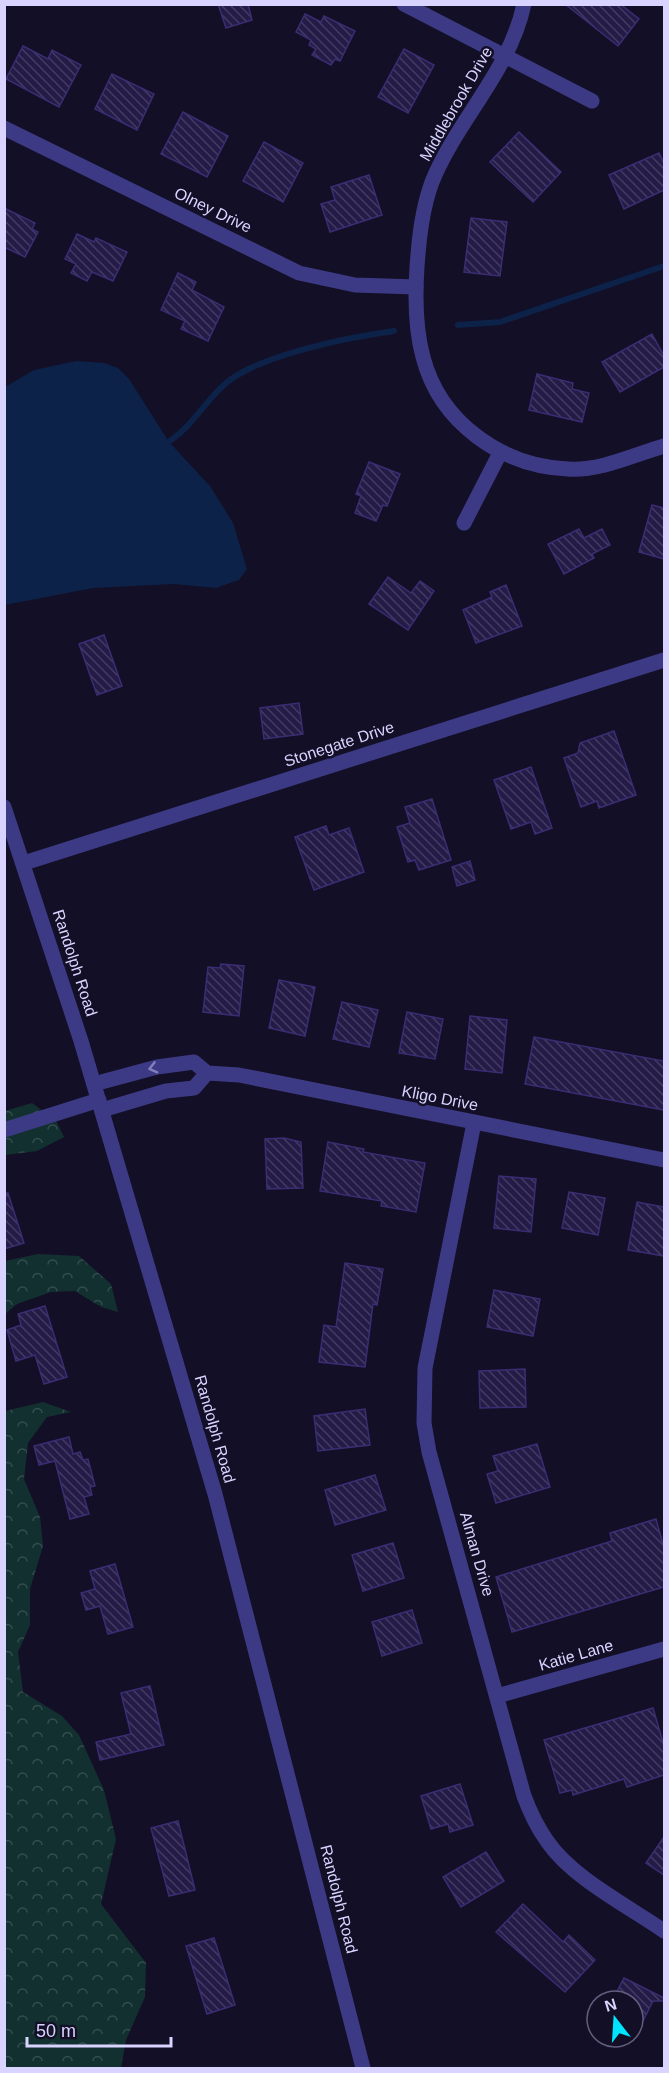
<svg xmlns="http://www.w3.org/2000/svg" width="669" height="2073" viewBox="0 0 669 2073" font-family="Helvetica,sans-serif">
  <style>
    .forest { fill: url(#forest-crowns) }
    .water { fill: #0c2248 }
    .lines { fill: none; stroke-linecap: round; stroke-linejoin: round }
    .stream { stroke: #0c2248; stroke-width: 6 }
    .building { fill: url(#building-back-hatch); stroke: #3b2d73; stroke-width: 1.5 }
    .minor { stroke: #3d3a85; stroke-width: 15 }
    .tertiary { stroke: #3d3a85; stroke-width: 15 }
    .oneway { stroke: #837fbc }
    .labels { text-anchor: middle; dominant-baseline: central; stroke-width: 5; stroke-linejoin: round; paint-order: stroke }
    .street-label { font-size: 16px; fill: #d9d4ff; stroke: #130f26 }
  </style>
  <defs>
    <pattern id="forest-crowns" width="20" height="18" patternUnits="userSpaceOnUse" patternTransform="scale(1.5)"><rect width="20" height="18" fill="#12302f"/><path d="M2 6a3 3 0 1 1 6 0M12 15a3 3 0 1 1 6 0" fill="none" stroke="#344d4e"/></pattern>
    <pattern id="building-back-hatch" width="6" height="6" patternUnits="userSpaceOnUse" patternTransform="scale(1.5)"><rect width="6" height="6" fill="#241b47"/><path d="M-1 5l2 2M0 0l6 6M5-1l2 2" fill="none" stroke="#433b63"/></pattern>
  </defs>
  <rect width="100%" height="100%" fill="#130f26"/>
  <g class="forest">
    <path d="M32,1103L56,1121L64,1137L37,1151L5,1155V1111Z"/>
    <path d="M38,1254L79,1256L111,1284L118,1312L101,1307L75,1291L51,1292L17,1304L5,1314V1261Z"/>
    <path d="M43,1402L71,1412L47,1417L28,1443L24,1479L40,1517L43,1546L30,1589V1625L18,1652L23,1692L62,1716L79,1735L104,1790L116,1839L101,1904L146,1963L145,1997L126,2040L121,2068H5V1411Z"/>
  </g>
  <path class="water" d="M76,361L104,363L118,368L129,379L169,442L210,486L233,523L247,569L239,580L216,588L174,584L93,588L5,605V387L34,370Z"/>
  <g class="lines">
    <g class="stream">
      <path d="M458,325L500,322L664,266"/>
      <path d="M163,445C190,431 203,403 225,384C258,355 350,337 394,331"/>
    </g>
  </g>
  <g class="building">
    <path d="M218,4H248L252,20L226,28Z"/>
    <path d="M565,4H620L639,19L618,46Z"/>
    <path d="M305,14L321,22L324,16L355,31L340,61L335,59L331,65L312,55L316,49L309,45L311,40L296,32Z"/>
    <path d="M23,46L48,59L52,50L81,65L59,107L6,79Z"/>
    <path d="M404,49L434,65L408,113L378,97Z"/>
    <path d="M112,74L154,94L137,130L95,109Z"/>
    <path d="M183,112L228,136L207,177L161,154Z"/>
    <path d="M519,132L561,172L533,202L490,162Z"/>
    <path d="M264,142L303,163L283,202L243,181Z"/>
    <path d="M659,153L664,164V190L624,209L609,175Z"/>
    <path d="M369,175L382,215L330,232L321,204L335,200L331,187Z"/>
    <path d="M4,208L35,223L32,229L38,232L25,257L4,247Z"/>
    <path d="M471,218L507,222L500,276L464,272Z"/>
    <path d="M77,234L94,242L96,238L127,252L113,281L92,272L87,281L71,273L76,264L65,259Z"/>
    <path d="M178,273L196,282L192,290L224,307L208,341L181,329L185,321L161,310Z"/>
    <path d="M652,334L664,356V367L620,392L602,362Z"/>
    <path d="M537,374L573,383L572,389L589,393L582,422L529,410Z"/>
    <path d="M369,462L400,474L387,506L383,505L376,521L355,513L361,496L356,494Z"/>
    <path d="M652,505L664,508V559L639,552Z"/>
    <path d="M579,529L584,538L602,529L610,545L592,554L594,558L564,574L548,544Z"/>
    <path d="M388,577L411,593L420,581L434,591L408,630L369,604Z"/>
    <path d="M506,585L522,626L476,643L463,610L492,597L490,592Z"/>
    <path d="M104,635L122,686L97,695L79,644Z"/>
    <path d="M299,703L303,734L264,739L260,708Z"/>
    <path d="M614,731L636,795L599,808L597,801L581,807L564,758L578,753L580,743Z"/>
    <path d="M531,767L552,828L535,834L531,822L511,829L494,780Z"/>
    <path d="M432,799L451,860L419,870L415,860L408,862L397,827L410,823L405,807Z"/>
    <path d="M326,826L329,835L349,828L364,872L314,890L295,837Z"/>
    <path d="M470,861L475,880L457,886L452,867Z"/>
    <path d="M221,964L244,966L239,1016L203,1012L208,967L220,968Z"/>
    <path d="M279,980L315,987L305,1036L269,1028Z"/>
    <path d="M342,1002L378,1010L369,1047L333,1039Z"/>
    <path d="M407,1012L443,1019L435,1059L399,1053Z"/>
    <path d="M470,1016L507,1020L502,1073L465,1069Z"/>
    <path d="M534,1037L664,1061V1110L525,1084Z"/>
    <path d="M284,1138L301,1142L303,1188L267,1189L265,1139Z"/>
    <path d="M328,1142L364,1149L363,1152L425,1163L416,1212L381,1206L382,1201L320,1191Z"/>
    <path d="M499,1176L536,1179L531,1232L494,1228Z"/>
    <path d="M569,1192L605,1198L598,1235L562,1228Z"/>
    <path d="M4,1193H8L24,1243L4,1249Z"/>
    <path d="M637,1202L664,1207V1256L628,1250Z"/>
    <path d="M345,1263L383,1269L377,1305L373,1304L365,1367L319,1362L324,1325L336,1327Z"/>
    <path d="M494,1290L540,1299L533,1336L487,1327Z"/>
    <path d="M45,1306L67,1377L44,1384L35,1355L16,1361L7,1330L21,1325L18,1314Z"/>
    <path d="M525,1369L526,1407L480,1408L479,1371Z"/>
    <path d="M365,1409L370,1445L318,1451L314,1416Z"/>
    <path d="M69,1437L73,1454L80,1452L83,1460L88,1459L95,1486L90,1487L92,1495L84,1497L89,1514L70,1519L55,1461L39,1465L34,1446Z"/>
    <path d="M537,1444L550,1487L496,1503L487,1474L498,1471L493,1456Z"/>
    <path d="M375,1475L386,1510L335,1525L325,1490Z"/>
    <path d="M656,1519L664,1548V1587L512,1632L496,1577L612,1541L610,1533Z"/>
    <path d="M393,1543L404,1578L363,1591L352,1555Z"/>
    <path d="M115,1564L133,1627L108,1634L100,1606L86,1610L81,1593L95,1589L90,1571Z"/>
    <path d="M412,1610L422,1643L382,1656L372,1622Z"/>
    <path d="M150,1686L164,1745L100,1760L96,1742L131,1734L121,1693Z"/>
    <path d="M653,1708L664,1746V1775L627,1787L624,1779L573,1795L572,1790L560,1793L544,1740Z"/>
    <path d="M460,1784L473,1825L450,1832L448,1824L431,1829L421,1796Z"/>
    <path d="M178,1821L195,1890L169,1896L151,1828Z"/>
    <path d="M664,1837V1875L646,1863Z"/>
    <path d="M486,1852L504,1881L461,1907L443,1877Z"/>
    <path d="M523,1904L563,1942L569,1935L595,1960L565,1992L496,1932Z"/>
    <path d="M214,1938L235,2005L207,2014L186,1946Z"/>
    <path d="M624,1978L664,1998V2001H653L633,2041V2001H612Z"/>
  </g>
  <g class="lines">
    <g class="minor">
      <path d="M404,4L592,101"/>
      <path d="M524,4C510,71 457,120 432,182C422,209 419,239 417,267C415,297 415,328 423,357C440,423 502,466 568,469C601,471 633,455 664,446"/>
      <path d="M4,128L299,273L355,285L416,287"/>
      <path d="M464,523L500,453"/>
      <path d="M24,863L664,660"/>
      <path d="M94,1084L157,1067L194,1062L207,1073L239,1075L664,1160"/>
      <path d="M102,1110L166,1091L194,1088L207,1073"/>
      <path d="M474,1123L425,1368L424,1423L429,1452L524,1796C530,1812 537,1827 547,1841C572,1878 628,1906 664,1931"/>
      <path d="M4,1130L99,1100"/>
      <path d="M497,1696L664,1649"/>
    </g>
    <path class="tertiary" d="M4,807L81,1041L215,1494L363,2068"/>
  </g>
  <defs><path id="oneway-chevron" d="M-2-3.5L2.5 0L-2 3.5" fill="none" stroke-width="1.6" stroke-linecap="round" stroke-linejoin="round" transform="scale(1.5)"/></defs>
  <use class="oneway" href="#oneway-chevron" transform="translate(153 1068) rotate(166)"/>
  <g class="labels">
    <g class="street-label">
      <text transform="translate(456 104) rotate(-60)">Middlebrook Drive</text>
      <text transform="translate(213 210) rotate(26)">Olney Drive</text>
      <text transform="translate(339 744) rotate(-18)">Stonegate Drive</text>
      <text transform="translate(75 963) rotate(72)">Randolph Road</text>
      <text transform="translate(440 1098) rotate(11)">Kligo Drive</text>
      <text transform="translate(215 1429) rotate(74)">Randolph Road</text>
      <text transform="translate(477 1554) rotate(74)">Alman Drive</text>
      <text transform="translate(576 1655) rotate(-16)">Katie Lane</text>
      <text transform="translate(339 1899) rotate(76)">Randolph Road</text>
    </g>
  </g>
  <rect width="669" height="2073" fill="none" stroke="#d9d4ff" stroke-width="12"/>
  <g transform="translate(615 2019) rotate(343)"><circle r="28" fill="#130f26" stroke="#625e7d" stroke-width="1.5"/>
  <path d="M0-4.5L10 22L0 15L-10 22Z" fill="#00e5ff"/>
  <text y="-9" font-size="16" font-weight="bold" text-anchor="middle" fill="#d9d4ff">N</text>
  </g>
  <path d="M27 2037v9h144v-9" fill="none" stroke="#d9d4ff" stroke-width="3"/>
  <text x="36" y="2037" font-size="18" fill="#d9d4ff" stroke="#130f26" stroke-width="4.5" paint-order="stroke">50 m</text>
</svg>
